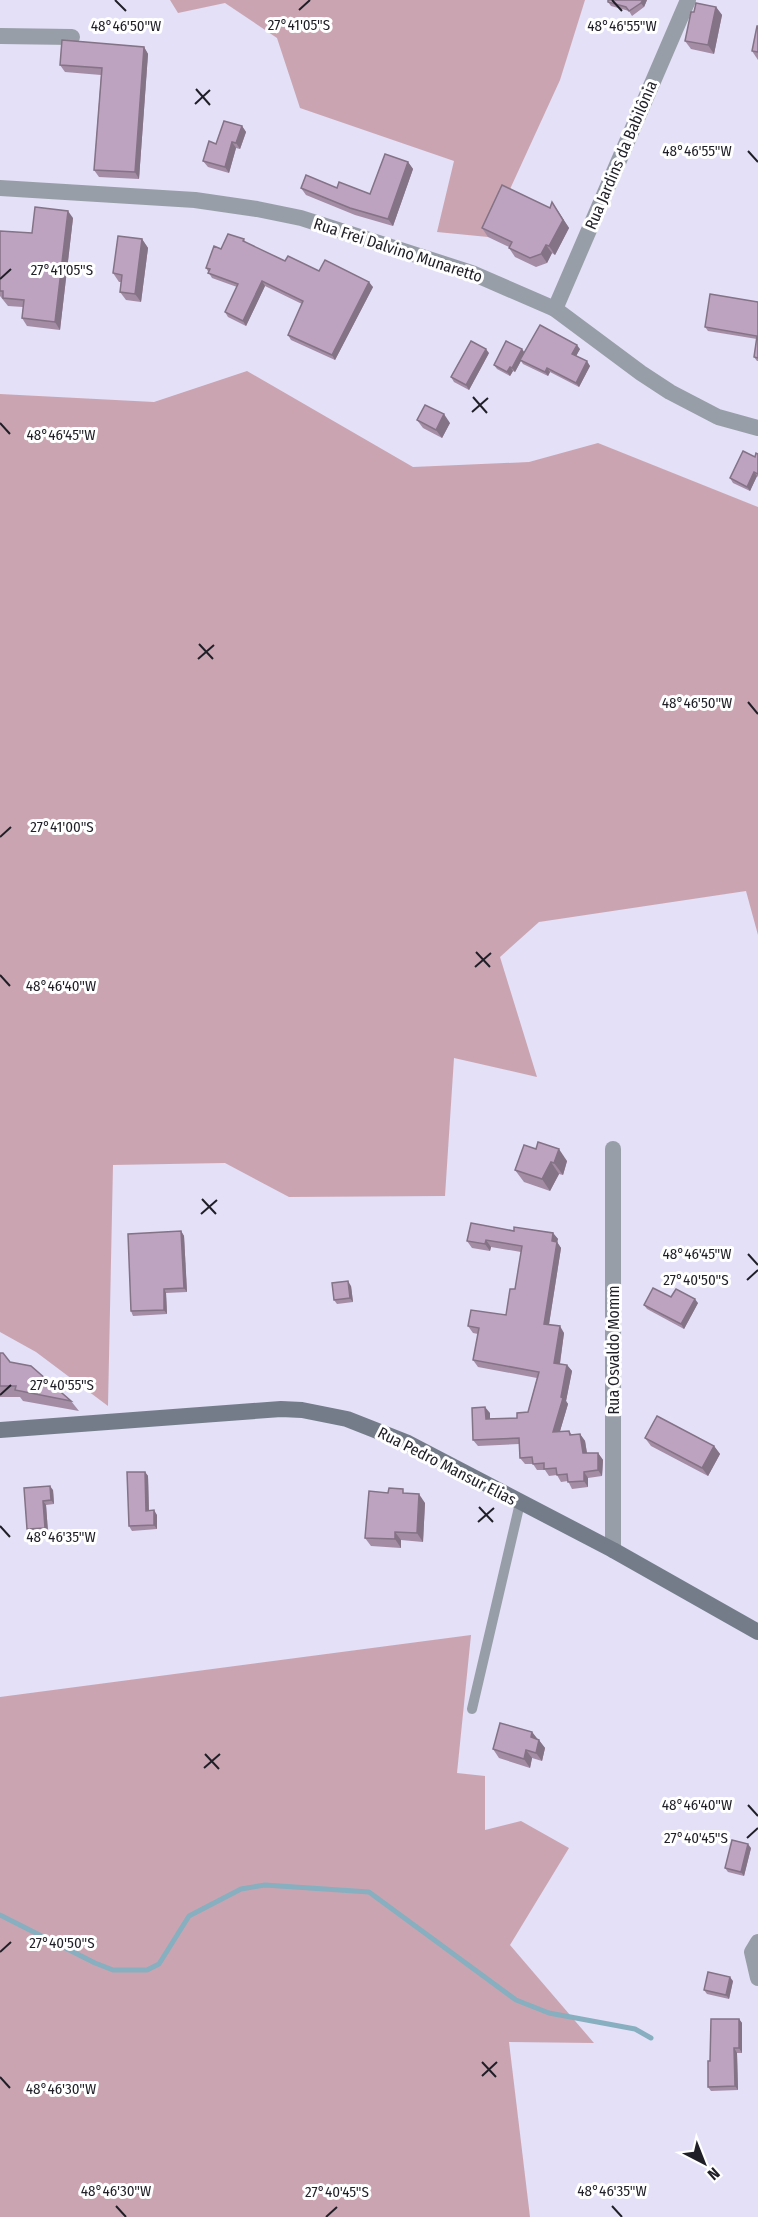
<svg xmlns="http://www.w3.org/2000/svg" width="758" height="2217" viewBox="0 0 758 2217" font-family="'Fira Sans Condensed',sans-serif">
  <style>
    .green { fill: #caa5b1 }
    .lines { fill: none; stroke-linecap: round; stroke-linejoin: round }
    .stream { stroke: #87afbf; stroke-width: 5 }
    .service { stroke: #989ea7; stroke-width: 10 }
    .minor { stroke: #989ea7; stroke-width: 16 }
    .secondary { stroke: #747c89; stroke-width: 16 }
    .wall { fill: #a38ca4 }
    .shaded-wall { fill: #847286 }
    .building { fill: #bda3bf; stroke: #847286; stroke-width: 1.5 }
    .ticks { fill: none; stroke: #201f27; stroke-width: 2 }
    .labels { text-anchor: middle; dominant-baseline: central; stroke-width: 6; stroke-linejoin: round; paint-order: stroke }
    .street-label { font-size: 16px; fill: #201f27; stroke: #fff }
    .ticks-label { font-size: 15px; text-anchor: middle; fill: #201f27; stroke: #fff; stroke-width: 6; stroke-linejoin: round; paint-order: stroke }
  </style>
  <rect width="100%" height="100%" fill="#e3e0f8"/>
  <g class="green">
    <path d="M170,0H585L560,80L488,237L437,232L454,161L300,108L277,38L225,3L178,13Z"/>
    <path d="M247,371L413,467L529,462L598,443L758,507V935L746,891L539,922L500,957L537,1077L454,1058L445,1196L289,1197L225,1163L113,1165L108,1406L36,1352L0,1332V394L154,402Z"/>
    <path d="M471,1635L457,1773L485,1776V1830L521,1821L569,1848L510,1945L594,2043L509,2042L530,2217H0V1697Z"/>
  </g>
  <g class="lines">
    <path class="stream" d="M0,1915L95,1963L113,1970H147L159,1964L189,1916L241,1889L265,1885L369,1892L516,2000L549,2013L635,2029L651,2038"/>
    <path class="service" d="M472,1709L520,1503"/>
    <g class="minor">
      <path d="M0,36L72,37"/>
      <path d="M0,188L195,200L257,209L301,218L472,273L555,309L641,373L670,392L718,417L758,428"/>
      <path d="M555,309L688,0"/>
      <path d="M613,1149V1550"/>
      <path d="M758,1942L752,1952L758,1978"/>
    </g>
    <path class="secondary" d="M0,1430L281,1409L302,1410L347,1419L408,1443L613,1550L758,1632"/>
  </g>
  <g class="wall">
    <path d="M608,0H647L644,7L632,16L629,11L611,6L608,2Z"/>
    <path d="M716,7L722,15L714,54L691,49L685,41L694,12Z"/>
    <path d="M758,26V60L752,51Z"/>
    <path d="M144,47L148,54L139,179L99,177L94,170L101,75L65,72L60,65Z"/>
    <path d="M242,126L246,132L240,149L236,148L229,173L208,167L203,161L216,144Z"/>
    <path d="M408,162L413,169L393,226L355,215L306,195L301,188H337L370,194Z"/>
    <path d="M550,208L558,211L569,228L555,255L552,253L547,263L536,267L515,257L509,248V247L488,237L482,228Z"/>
    <path d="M73,218L60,330L27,326L22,318L23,307L8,306L0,296V231L32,233Z"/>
    <path d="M142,239L148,248L141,302L126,300L120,292L121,282H119L113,273Z"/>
    <path d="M244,239L246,243L285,261L373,287L335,360L291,340L288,335L302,304L265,286L246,326L228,317L225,312L237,287L212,278L206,268L221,249Z"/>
    <path d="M758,302V361H757L754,357L757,339L708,331L705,327Z"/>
    <path d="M580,349L576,356L590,366L579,387L550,372L548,376L523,364L521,361L515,372L513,371L510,376L497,369L494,365L524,353Z"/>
    <path d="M489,353L469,390L454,382L451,377Z"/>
    <path d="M417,420L450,423L442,438L423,428Z"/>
    <path d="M758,454V477L757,476L750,491L733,483L730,478Z"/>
    <path d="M536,1149L567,1161L563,1175L559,1174L550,1191L524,1182L515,1170Z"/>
    <path d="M181,1231L184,1236L187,1292L166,1293L167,1314L133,1316L131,1311Z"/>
    <path d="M514,1231L553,1233L558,1239L557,1242L561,1248L549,1325L564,1333L560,1364L567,1365L572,1371L566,1401L568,1404L560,1431H569L572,1435L580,1434L585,1441L587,1453H598L603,1460L602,1476L588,1478V1487L572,1489L568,1481L561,1482L557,1475L549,1476L545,1470H537L533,1464H525L520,1458L519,1444L478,1446L473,1440L490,1413V1419L517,1418L528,1412L537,1378L478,1367L473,1360L478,1334L473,1333L468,1326L506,1315L515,1289L521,1252L491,1247L490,1251L472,1248L467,1241Z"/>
    <path d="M351,1286L353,1302L337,1304L334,1300Z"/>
    <path d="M671,1297L698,1303L684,1329L647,1309L644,1305Z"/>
    <path d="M0,1353L10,1362L71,1401L79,1411L23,1401L20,1397H0Z"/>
    <path d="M645,1438L714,1446L720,1454L708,1476L651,1446Z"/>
    <path d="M145,1472L148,1476L149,1511L157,1515V1529L132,1531L129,1526Z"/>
    <path d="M24,1488L53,1490L54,1504L46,1505L48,1532L30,1534L27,1529Z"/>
    <path d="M406,1494L425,1503L423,1542L401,1540V1548L371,1546L365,1538Z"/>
    <path d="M532,1732L545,1748L542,1761L532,1758L530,1768L499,1758L493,1749Z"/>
    <path d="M751,1848L744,1876L728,1872L725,1868Z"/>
    <path d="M733,1981L729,1999L707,1994L704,1990Z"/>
    <path d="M739,2019L742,2023V2053H737L738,2090L711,2091L708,2087L710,2061Z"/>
  </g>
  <g class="shaded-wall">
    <path d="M643,0H647L644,7L641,3Z"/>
    <path d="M716,7L722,15L714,54L708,45Z"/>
    <path d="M144,47L148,54L139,179L135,172Z"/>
    <path d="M242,126L246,132L240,149L236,143Z"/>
    <path d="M232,142L236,148L229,173L225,167Z"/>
    <path d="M408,162L413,169L393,226L388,219Z"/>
    <path d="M552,202L569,228L555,255L549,246Z"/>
    <path d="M68,211L73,218L60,330L55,322Z"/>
    <path d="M142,239L148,248L141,302L135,294Z"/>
    <path d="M546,245L552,253L547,263L541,254Z"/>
    <path d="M262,281L265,286L246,326L243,321Z"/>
    <path d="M369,282L373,287L335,360L332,355Z"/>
    <path d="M577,345L580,349L575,358L572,354Z"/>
    <path d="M486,349L489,353L469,390L466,385Z"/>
    <path d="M522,349L525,353L515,372L512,368Z"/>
    <path d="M587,361L590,366L579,387L576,383Z"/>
    <path d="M510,367L513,371L510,376L507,372Z"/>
    <path d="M547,368L550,372L548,376L545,372Z"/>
    <path d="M444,414L450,423L442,438L436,430Z"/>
    <path d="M754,472L757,476L750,491L747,487Z"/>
    <path d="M559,1149L567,1161L563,1175L554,1163Z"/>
    <path d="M551,1162L559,1174L550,1191L542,1179Z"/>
    <path d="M181,1231L184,1236L187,1292L184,1288Z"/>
    <path d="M553,1233L558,1239L557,1242L561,1248L548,1330L544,1324Z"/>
    <path d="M486,1240L491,1247L490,1251L485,1244Z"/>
    <path d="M348,1281L351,1286L353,1302L350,1298Z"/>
    <path d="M164,1289L166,1293L167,1314L164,1310Z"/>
    <path d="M695,1299L698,1303L684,1329L681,1324Z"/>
    <path d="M560,1326L564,1333L559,1369L554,1363Z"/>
    <path d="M567,1365L572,1371L566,1401L568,1404L558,1438L553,1432Z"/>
    <path d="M485,1407L490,1413V1426L486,1419Z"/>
    <path d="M580,1434L585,1441L588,1460L583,1453Z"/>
    <path d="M714,1446L720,1454L708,1476L702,1468Z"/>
    <path d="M598,1453L603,1460L602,1476L598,1470Z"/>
    <path d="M145,1472L148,1476L149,1515L146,1511Z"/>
    <path d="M584,1472L588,1478V1487L584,1481Z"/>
    <path d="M50,1486L53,1490L54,1504L51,1500Z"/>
    <path d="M419,1494L425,1503L423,1542L417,1533Z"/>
    <path d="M43,1501L46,1505L48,1532L45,1528Z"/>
    <path d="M154,1510L157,1515V1529L154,1525Z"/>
    <path d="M395,1532L401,1540V1548L395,1539Z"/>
    <path d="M532,1732L538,1740L531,1737Z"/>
    <path d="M539,1740L545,1748L542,1761L536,1753Z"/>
    <path d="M526,1750L532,1758L530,1768L524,1759Z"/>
    <path d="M748,1844L751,1848L744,1876L741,1872Z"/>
    <path d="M730,1977L733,1981L729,1999L726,1995Z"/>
    <path d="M739,2019L742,2023V2053L739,2048Z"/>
    <path d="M734,2048L737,2053L738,2090L735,2086Z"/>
  </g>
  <g class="building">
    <path d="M608,0H643L641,3L629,11L626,7L608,2Z"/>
    <path d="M696,3L716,7L708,45L685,41L691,12H694Z"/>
    <path d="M757,26H758V52L752,51Z"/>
    <path d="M62,40L144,47L135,172L94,170L102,68L60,65Z"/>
    <path d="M224,121L242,126L236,143L232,142L225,167L203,161L209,141L216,144Z"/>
    <path d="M385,154L408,162L388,219L350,208L301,188L306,175L337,188L339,182L370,194Z"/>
    <path d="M502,185L550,208L552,202L563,220L549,246L546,245L541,254L530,258L509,248L512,242L482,228Z"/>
    <path d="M35,207L68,211L55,322L22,318L24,300L3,298V291H0V231L32,233Z"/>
    <path d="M228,234L244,239L243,241L285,261L288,256L319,271L325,260L369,282L332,355L288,335L303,301L262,281L243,321L225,312L238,284L208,273L210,269L206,268L214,246L221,249Z"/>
    <path d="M118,236L142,239L135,294L120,292L122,275L113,273Z"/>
    <path d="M710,294L758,302V358L754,357L757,336L705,327Z"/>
    <path d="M540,325L577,345L572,354L587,361L576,383L547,368L545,372L520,360Z"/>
    <path d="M471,341L486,349L466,385L451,377Z"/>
    <path d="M506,341L522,349L512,368L510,367L507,372L494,365Z"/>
    <path d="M425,405L444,414L436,430L417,420Z"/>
    <path d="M743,451L755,457L756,453L758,454V474L754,472L747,487L730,478Z"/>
    <path d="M538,1142L559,1149L554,1163L551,1162L542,1179L515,1170L524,1145L536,1149Z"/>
    <path d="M471,1223L514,1231V1227L553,1233L552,1241L557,1242L544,1324L560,1326L554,1363L567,1365L561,1397L563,1398L553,1432L569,1431L570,1435L580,1434L583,1453H598V1470L584,1472V1481L568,1482L567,1474L557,1475L556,1468L544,1469V1463L533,1464L532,1457L520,1458L519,1438L473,1440L472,1408L485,1407L486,1419L517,1418V1413L528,1412L539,1372L473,1360L479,1328L468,1326L471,1310L506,1315L510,1289H515L522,1246L486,1240L485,1244L467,1241Z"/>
    <path d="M181,1231L184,1288L164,1289V1310L131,1311L128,1234Z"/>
    <path d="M348,1281L350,1298L334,1300L332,1283Z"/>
    <path d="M653,1288L671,1297L676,1289L695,1299L681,1324L644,1305Z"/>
    <path d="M0,1353H3L10,1362L31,1366L71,1401L15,1390L16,1386H0Z"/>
    <path d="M657,1416L714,1446L702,1468L645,1438Z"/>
    <path d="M127,1472H145L146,1511L154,1510V1525L129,1526Z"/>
    <path d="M50,1486L51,1500L43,1501L45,1528L27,1529L24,1488Z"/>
    <path d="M389,1488L403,1489V1493L419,1494L417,1533L395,1532V1539L365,1538L369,1491L388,1493Z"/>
    <path d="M500,1723L532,1732L531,1737L539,1740L536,1753L526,1750L524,1759L493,1749Z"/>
    <path d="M732,1840L748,1844L741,1872L725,1868Z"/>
    <path d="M708,1972L730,1977L726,1995L704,1990Z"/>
    <path d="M711,2019H739V2048H734L735,2086L708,2087V2061H710Z"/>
  </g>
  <path class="ticks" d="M115,0L126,11M612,0L622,11M299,10L310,0M196,89L210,105M195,104L210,90M748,151L758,162M0,279L11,269M473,397L487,413M472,412L488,398M0,423L10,434M199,644L213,659M198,659L214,645M748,702L758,714M0,837L11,827M476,952L490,967M475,967L491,953M0,975L10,986M202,1199L216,1214M201,1214L217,1200M748,1254L758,1265M747,1280L758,1270M0,1395L11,1385M479,1507L493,1522M478,1522L494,1508M0,1526L10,1537M205,1754L219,1769M204,1768L220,1754M748,1805L758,1816M747,1838L758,1828M0,1952L11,1942M482,2062L496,2077M482,2076L497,2062M0,2077L10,2088M116,2206L126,2217M612,2206L622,2217M326,2217L337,2207"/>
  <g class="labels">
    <g class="street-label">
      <text transform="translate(621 155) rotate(-67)">Rua Jardins da Babilônia</text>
      <text transform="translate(398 250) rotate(18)">Rua Frei Dalvino Munaretto</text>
      <text transform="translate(613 1350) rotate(-90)">Rua Osvaldo Momm</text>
      <text transform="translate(447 1466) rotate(27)">Rua Pedro Mansur Elias</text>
    </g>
  </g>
  <g class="ticks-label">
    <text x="299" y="30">27°41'05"S</text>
    <text x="126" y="31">48°46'50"W</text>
    <text x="622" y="31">48°46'55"W</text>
    <text x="697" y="156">48°46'55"W</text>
    <text x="62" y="275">27°41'05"S</text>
    <text x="61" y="440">48°46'45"W</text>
    <text x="697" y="708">48°46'50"W</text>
    <text x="62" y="832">27°41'00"S</text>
    <text x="61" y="991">48°46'40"W</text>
    <text x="697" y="1259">48°46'45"W</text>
    <text x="696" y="1285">27°40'50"S</text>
    <text x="62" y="1390">27°40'55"S</text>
    <text x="61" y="1542">48°46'35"W</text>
    <text x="697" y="1810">48°46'40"W</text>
    <text x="696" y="1843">27°40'45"S</text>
    <text x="62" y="1948">27°40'50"S</text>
    <text x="61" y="2094">48°46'30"W</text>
    <text x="116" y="2196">48°46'30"W</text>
    <text x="612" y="2196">48°46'35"W</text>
    <text x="337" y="2197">27°40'45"S</text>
  </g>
  <g transform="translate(704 2163) rotate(138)" stroke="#ffffff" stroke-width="4.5" paint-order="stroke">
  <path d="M0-4.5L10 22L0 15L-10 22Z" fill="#201f27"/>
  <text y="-9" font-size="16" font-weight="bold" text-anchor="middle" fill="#201f27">N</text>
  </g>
</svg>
